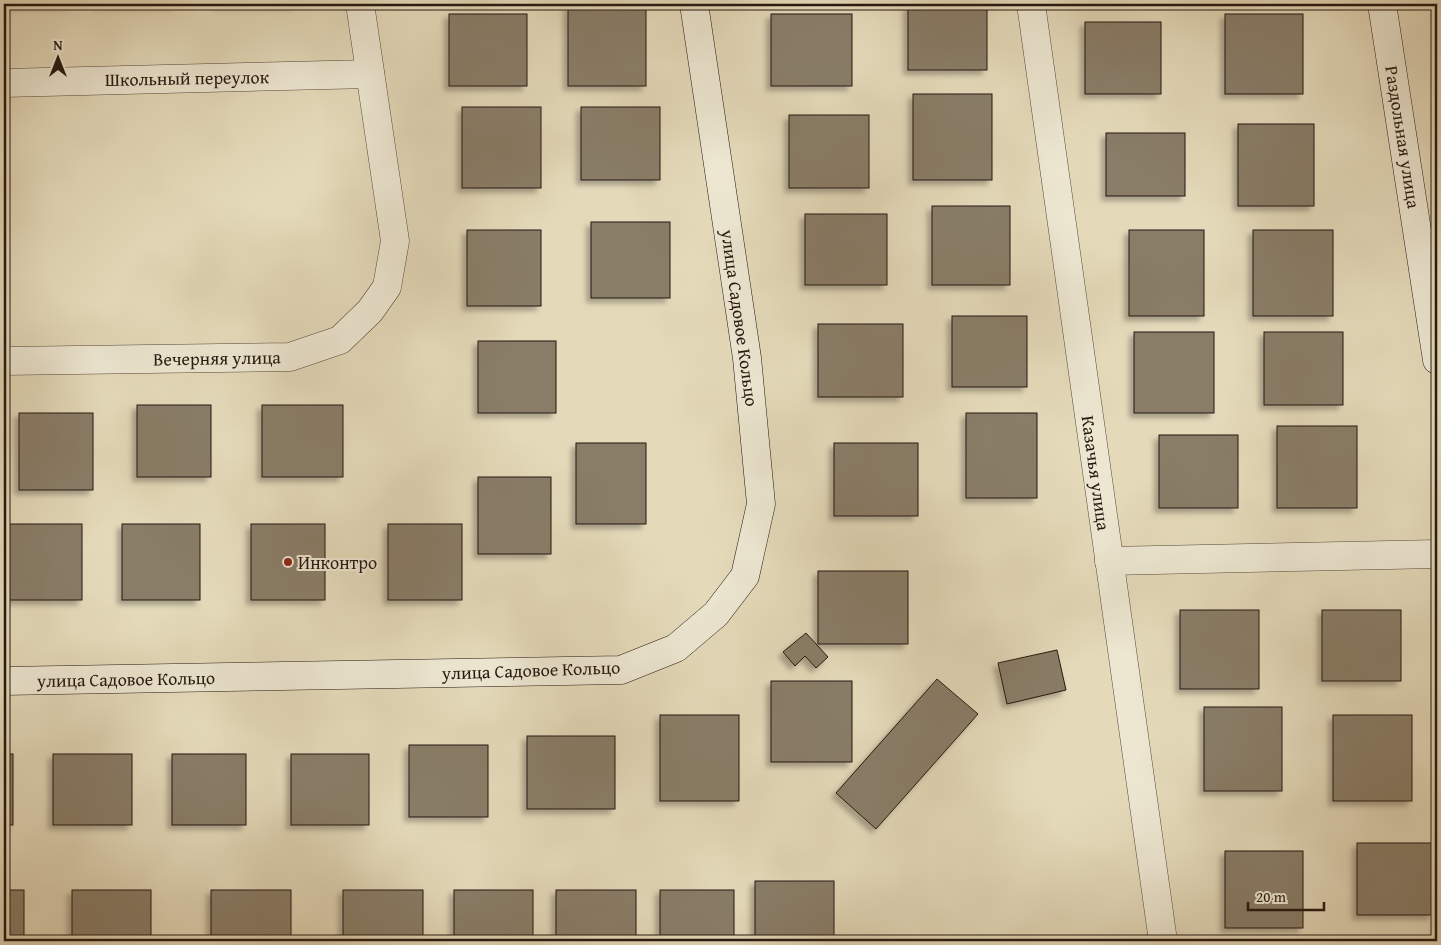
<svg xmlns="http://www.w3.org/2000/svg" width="1441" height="945" viewBox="0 0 1441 945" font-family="'Gentium Book Plus',serif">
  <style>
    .building { fill: #897d68; stroke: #261810; filter: url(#shadow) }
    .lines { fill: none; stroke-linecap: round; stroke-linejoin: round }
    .street-casing { stroke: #56483a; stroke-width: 29 }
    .secondary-casing { stroke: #261810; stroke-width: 29 }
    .street { stroke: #ede7d2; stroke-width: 28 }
    .secondary { stroke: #ede7d2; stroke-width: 28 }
    .poi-dot { fill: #8f2418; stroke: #ede7d2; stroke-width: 2 }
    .labels { text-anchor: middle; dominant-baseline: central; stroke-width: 4; stroke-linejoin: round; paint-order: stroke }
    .street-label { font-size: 18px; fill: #261810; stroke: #ede7d2 }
    .poi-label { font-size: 18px; fill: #261810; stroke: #ede7d2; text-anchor: start }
  </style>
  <defs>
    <filter id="shadow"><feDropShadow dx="-4.5" dy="4.5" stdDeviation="2.5" flood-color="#0004"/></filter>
  </defs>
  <rect width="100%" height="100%" fill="#e4daba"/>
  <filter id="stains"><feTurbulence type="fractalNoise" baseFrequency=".004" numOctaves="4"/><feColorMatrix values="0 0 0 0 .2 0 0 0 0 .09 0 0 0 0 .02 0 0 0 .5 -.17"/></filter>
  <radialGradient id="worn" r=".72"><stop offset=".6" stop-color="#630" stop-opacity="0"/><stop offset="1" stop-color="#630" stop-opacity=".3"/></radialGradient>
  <g class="building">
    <rect x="4" y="4" width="68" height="1"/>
    <rect x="98" y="4" width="79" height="1"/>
    <rect x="216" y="4" width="80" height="1"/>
    <rect x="908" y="4" width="79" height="66"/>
    <rect x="568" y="5" width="78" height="81"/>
    <rect x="449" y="14" width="78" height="72"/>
    <rect x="771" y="14" width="81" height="72"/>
    <rect x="1225" y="14" width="78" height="80"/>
    <rect x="1085" y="22" width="76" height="72"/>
    <rect x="913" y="94" width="79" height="86"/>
    <rect x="462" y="107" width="79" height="81"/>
    <rect x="581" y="107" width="79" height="73"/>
    <rect x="789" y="115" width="80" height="73"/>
    <rect x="1238" y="124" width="76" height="82"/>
    <rect x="1106" y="133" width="79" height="63"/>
    <rect x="932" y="206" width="78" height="79"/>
    <rect x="805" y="214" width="82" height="71"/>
    <rect x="591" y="222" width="79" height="76"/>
    <rect x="467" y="230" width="74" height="76"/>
    <rect x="1129" y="230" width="75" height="86"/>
    <rect x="1253" y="230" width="80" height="86"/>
    <rect x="952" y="316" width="75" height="71"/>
    <rect x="818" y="324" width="85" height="73"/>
    <rect x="1134" y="332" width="80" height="81"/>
    <rect x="1264" y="332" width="79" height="73"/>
    <rect x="478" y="341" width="78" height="72"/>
    <rect x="137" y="405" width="74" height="72"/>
    <rect x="262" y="405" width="81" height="72"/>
    <rect x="19" y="413" width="74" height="77"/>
    <rect x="966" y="413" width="71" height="85"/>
    <rect x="1277" y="426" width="80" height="82"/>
    <rect x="1159" y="435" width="79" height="73"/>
    <rect x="576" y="443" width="70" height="81"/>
    <rect x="834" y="443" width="84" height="73"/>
    <rect x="478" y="477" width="73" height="77"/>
    <rect x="4" y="524" width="78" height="76"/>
    <rect x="122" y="524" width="78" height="76"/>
    <rect x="251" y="524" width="74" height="76"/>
    <rect x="388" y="524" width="74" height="76"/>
    <rect x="818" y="571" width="90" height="73"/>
    <rect x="1180" y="610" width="79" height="79"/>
    <rect x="1322" y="610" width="79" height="71"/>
    <path d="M806,633L828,657L816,668L805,656L795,666L783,652Z"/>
    <path d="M1057,650L1066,690L1007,704L998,663Z"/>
    <path d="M937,679L978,714L876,829L836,793Z"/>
    <rect x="771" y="681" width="81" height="81"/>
    <rect x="1204" y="707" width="78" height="84"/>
    <rect x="660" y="715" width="79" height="86"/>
    <rect x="1333" y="715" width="79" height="86"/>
    <rect x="527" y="736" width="88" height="73"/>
    <rect x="409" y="745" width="79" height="72"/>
    <rect x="4" y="754" width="9" height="71"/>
    <rect x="53" y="754" width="79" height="71"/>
    <rect x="172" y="754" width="74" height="71"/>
    <rect x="291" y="754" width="78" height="71"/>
    <rect x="1357" y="843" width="76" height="72"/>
    <rect x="1225" y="851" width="78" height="77"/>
    <rect x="755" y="881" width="79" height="60"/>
    <rect x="4" y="890" width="20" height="51"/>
    <rect x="72" y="890" width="79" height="51"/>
    <rect x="211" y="890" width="80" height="51"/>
    <rect x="343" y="890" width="80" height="51"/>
    <rect x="454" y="890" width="79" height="51"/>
    <rect x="556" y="890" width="80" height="51"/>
    <rect x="660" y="890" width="74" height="51"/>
  </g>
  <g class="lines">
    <g class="street-casing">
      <g id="street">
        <path d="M1031,4L1163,941"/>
        <path d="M4,83L370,74"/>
        <path d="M4,361L290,357L340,340L370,311L387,287L395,241L360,4"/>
        <path d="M1109,561L1437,554"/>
      </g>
    </g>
    <g class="secondary-casing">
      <g id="secondary">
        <path d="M1382,4L1437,360"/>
        <path d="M4,681L621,670L676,648L716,614L745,576L761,504L747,358L694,4"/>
      </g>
    </g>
    <use href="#street" class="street"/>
    <use href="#secondary" class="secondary"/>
  </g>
  <circle class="poi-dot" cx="288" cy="562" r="5"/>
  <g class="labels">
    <g class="street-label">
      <text transform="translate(187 78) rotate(-1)">Школьный переулок</text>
      <text transform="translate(1403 137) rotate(81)">Раздольная улица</text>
      <text transform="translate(740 318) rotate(82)">улица Садовое Кольцо</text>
      <text transform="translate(217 358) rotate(-1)">Вечерняя улица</text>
      <text transform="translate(1096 473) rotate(82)">Казачья улица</text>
      <text transform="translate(531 670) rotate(-2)">улица Садовое Кольцо</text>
      <text transform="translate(126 679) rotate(-1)">улица Садовое Кольцо</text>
    </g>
    <g class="poi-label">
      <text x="298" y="562">Инконтро</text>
    </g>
  </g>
  <rect width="1441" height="945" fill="none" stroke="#e4daba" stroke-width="20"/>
  <rect x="5" y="5" width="1431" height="935" fill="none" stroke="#261810" stroke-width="2.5"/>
  <rect x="10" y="10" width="1421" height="925" fill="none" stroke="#261810"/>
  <g transform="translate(58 58)" stroke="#ede7d2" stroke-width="4" paint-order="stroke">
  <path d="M0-4L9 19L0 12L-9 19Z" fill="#261810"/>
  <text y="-8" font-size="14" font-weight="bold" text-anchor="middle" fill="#261810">N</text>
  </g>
  <path d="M1248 902v8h76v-8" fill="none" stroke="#261810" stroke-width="2.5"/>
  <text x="1256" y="902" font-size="15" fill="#261810" stroke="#ede7d2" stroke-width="4" paint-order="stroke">20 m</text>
  <rect width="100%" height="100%" filter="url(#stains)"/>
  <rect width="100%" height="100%" fill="url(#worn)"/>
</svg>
